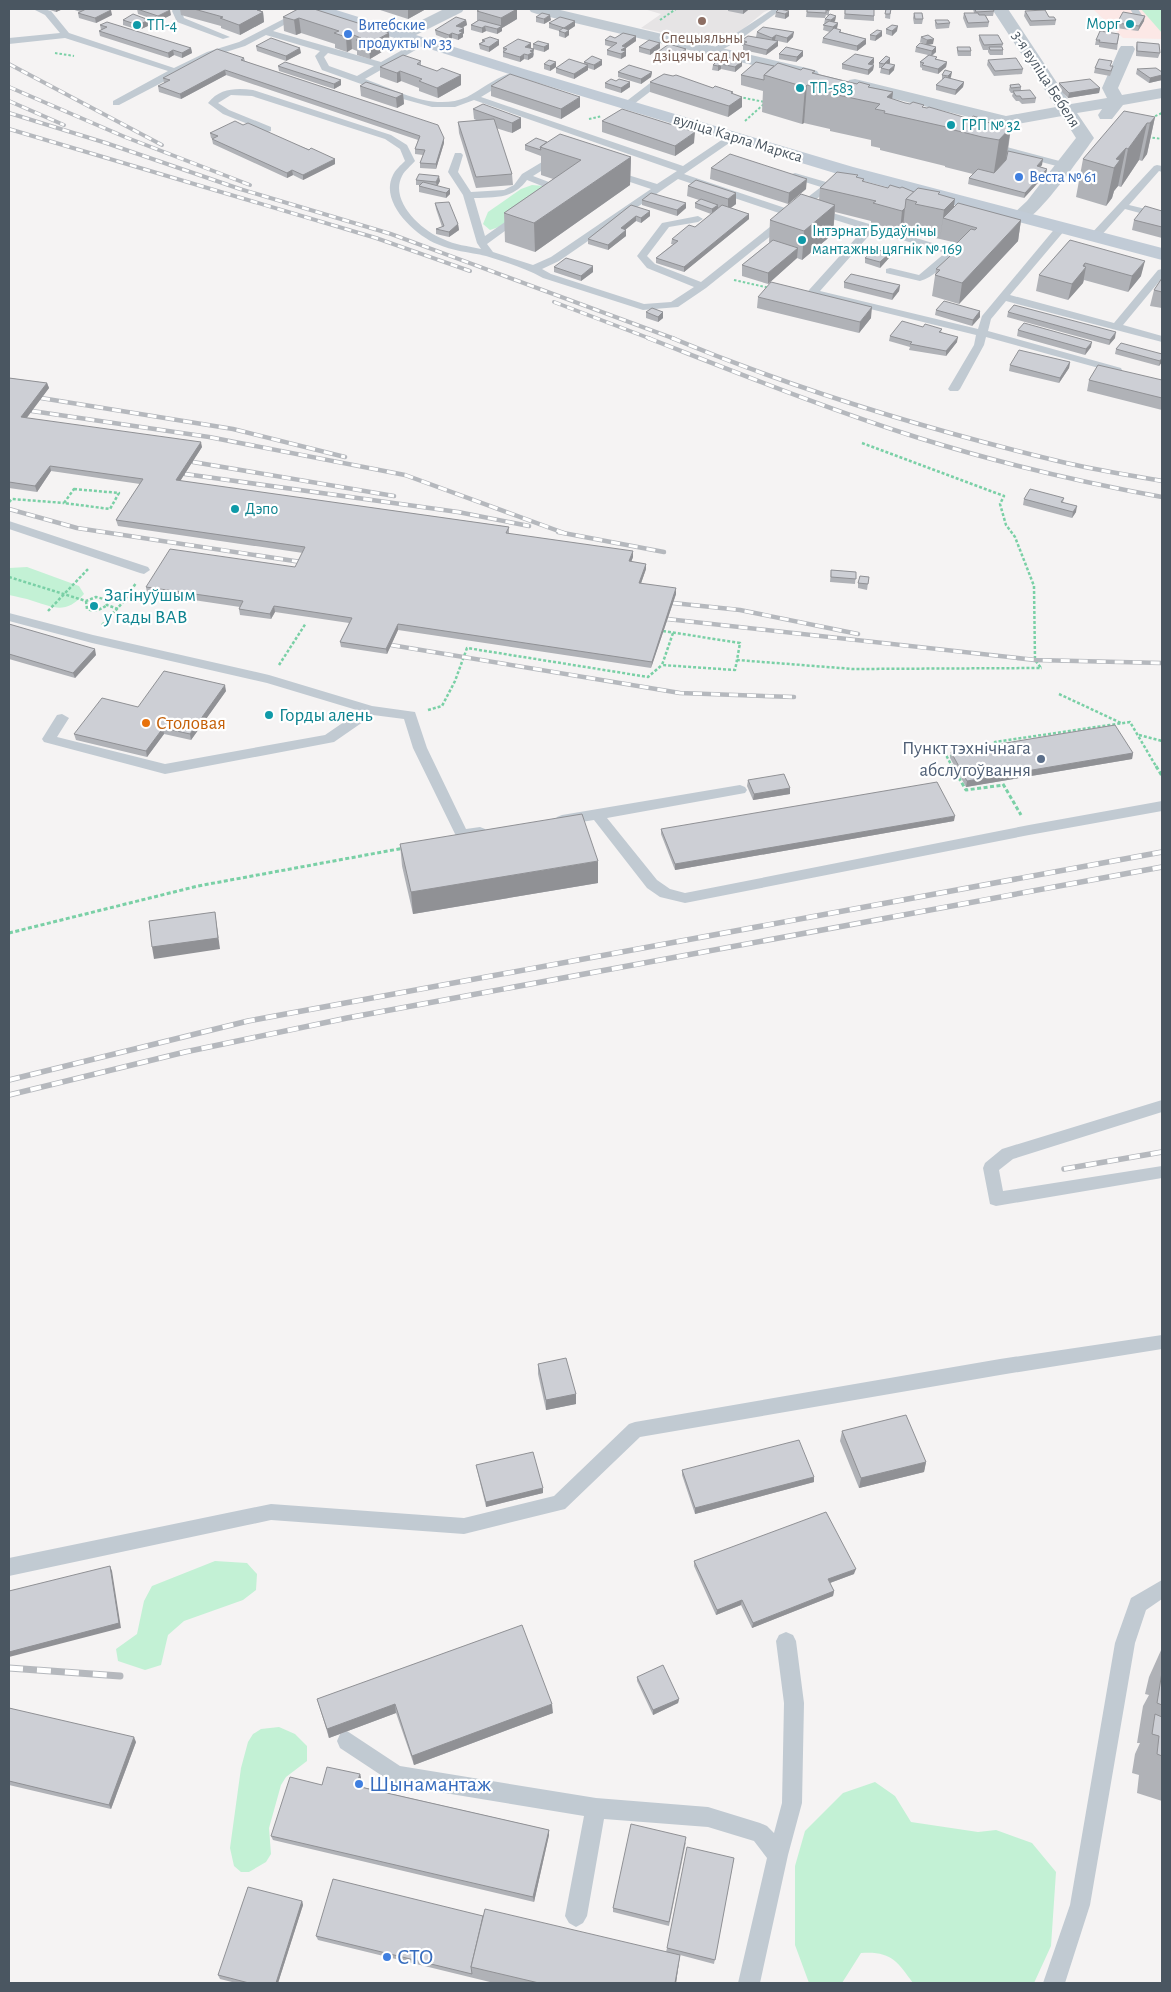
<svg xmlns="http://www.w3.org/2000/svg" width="1171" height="1992" viewBox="0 0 1171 1992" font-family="'Alegreya Sans',sans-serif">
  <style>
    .education { fill: #e6e4e5 }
    .medical { fill: #fce8e6 }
    .green { fill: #c3f1d5 }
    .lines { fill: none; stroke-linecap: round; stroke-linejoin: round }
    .path-far2 { stroke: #7ad0a6; stroke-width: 2; stroke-dasharray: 2.5 2; stroke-linecap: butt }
    .path-far1 { stroke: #7ad0a6; stroke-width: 2.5; stroke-dasharray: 3 2; stroke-linecap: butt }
    .path { stroke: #7ad0a6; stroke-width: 3; stroke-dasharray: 4 2.5; stroke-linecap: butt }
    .service { fill: #c1cad2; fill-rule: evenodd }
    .minor { fill: #c1cad2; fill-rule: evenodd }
    .secondary { fill: #c1cbd6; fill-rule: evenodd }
    .rail-far3-casing { stroke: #b5b8bd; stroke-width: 4 }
    .rail-far2-casing { stroke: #b5b8bd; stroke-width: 4.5 }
    .rail-far1-casing { stroke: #b5b8bd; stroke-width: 5.5 }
    .rail-casing { stroke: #b5b8bd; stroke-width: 7 }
    .rail-far3 { stroke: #fff; stroke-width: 2.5; stroke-dasharray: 7; stroke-linecap: butt }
    .rail-far2 { stroke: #fff; stroke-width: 3; stroke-dasharray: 9; stroke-linecap: butt }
    .rail-far1 { stroke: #fff; stroke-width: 4; stroke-dasharray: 11; stroke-linecap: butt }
    .rail { stroke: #fff; stroke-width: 5; stroke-dasharray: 14; stroke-linecap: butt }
    .wall { fill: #b0b2b7 }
    .shaded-wall { fill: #909195 }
    .building { fill: #cdcfd5; stroke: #909195 }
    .education-dot { fill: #8d6e63; stroke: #fff; stroke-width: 2 }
    .culture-dot { fill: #0f9aa8; stroke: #fff; stroke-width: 2 }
    .shop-dot { fill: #3f7fe0; stroke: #fff; stroke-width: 2 }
    .food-dot { fill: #e8710a; stroke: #fff; stroke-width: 2 }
    .service-dot { fill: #5c6f8a; stroke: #fff; stroke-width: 2 }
    .labels { text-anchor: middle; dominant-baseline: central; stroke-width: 4.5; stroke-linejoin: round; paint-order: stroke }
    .far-culture-label { font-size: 16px; fill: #0d838f; stroke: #fff; text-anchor: start }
    .far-shop-label { font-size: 16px; fill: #366cbe; stroke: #fff; text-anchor: start }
    .far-education-label { font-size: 16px; fill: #785e54; stroke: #fff }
    .far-street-label { font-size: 16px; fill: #4a5661; stroke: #fff }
    .culture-label { font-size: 19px; fill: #0d838f; stroke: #fff; text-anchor: start }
    .food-label { font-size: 19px; fill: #c56008; stroke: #fff; text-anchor: start }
    .service-label { font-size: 19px; fill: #4e5e75; stroke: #fff; text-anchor: end }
    .near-shop-label { font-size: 22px; fill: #366cbe; stroke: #fff; text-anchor: start }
  </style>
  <rect width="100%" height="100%" fill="#f5f3f3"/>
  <path class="education" d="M644,9H772L764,12L737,34L722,33L710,43L641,28L661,14Z"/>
  <path class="medical" d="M1093,9H1162V39L1123,38Z"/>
  <g class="green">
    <path d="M1141,9H1162V33Z"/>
    <path d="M532,185L545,186L505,225L490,230L483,224L488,212L521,189Z"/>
    <path d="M27,567L79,586L84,594C66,614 55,608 33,601C25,598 17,597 9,595V568Z"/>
    <path d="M215,1561L247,1563L257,1574L256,1590L243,1600L184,1621L168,1635L161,1665L145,1670L118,1661L116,1649L137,1634L144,1601L152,1586Z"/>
    <path d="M279,1727L295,1734L307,1746V1761L286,1777L281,1785L269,1828L271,1854L266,1862L249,1872H241L234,1866L230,1848L241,1768L248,1742L253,1734L261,1729Z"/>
    <path d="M875,1782L895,1796L911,1822L978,1832L996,1830L1032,1843L1056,1872L1051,1946L1034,1983H913C897,1961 891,1951 861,1953L842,1983H809L795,1945V1866L805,1831L843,1793Z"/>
  </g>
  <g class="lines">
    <g class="path-far2">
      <path d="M660,20L676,9"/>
      <path d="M55,53L74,56"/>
      <path d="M739,97L765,102"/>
      <path d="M1151,118L1162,113"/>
      <path d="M589,119L602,116"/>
      <path d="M745,121L764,104"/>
      <path d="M1148,137L1162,139"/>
      <path d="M734,280L770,288"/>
    </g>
    <g class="path-far1">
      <path d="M862,443L1004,496L1000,504L1006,525L1015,537L1034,586L1035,660L1041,668"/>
      <path d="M74,489L119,493L110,509L64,503Z"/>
      <path d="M9,502L12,499L64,503"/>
      <path d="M9,577L86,601L96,597L104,599L107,605L118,609"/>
      <path d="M86,601L87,609C95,612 100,610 107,605"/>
      <path d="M48,611L89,568"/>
      <path d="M102,625L125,600L136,583"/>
      <path d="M663,631L740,643L737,660L853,669L1042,668"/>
      <path d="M673,633L662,665L735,670L737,660"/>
      <path d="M279,665L306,623"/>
      <path d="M1059,694L1121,723"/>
      <path d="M428,710L442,706L455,681L467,648L648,677L662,665"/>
      <path d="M1139,735L1162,741"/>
      <path d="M999,747L995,742L1130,722L1157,768"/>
      <path d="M953,756L947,757L953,768"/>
    </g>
    <g class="path">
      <path d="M952,766L966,790L1004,785"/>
      <path d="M1156,766L1162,776"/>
      <path d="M1003,784L1021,815"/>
      <path d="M9,933L198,886L404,848"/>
    </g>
    <g class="service">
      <path d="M33,9H44L51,11L69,33L174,68L207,52L239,42L303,9H313L273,31L381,62L420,40H426V44L365,79C397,90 433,112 467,97C480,90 494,79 508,74L512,77L511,79L481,97L683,166L729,135H735V139L684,174L791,210L821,187L792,178V174L795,173L826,182L834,178L839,181L706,288L678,307L643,310L543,278C525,268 505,262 486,256C469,252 452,251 437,244C415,235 379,202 393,175C395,170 401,165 405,161L400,149L385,139L252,96L231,95L218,103L229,110L271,127V131L268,132L223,114L208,103C220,88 236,88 253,90L391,135L407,145L415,161C411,166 405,170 402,176C389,201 422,231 443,239C455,245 468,246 481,249L477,243L463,195L448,172L455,153H461L463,155L458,172L471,192L504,190L514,185L522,174L552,156H562V160L557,161L533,176L562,187L564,189L558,194H552L550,192L552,190L527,180C513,199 495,197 474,198L485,236L518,213H524V217L487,244L493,252L533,265L551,257L651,189L609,175V171H615L657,184L677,171L474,100L455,107H432L403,99L322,70L315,56L320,51L266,35L245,46L213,56L119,105H113V101L168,71L65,38L9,44V38L60,33L45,15ZM328,53L374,66L357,76L329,66L324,57ZM678,179L785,215L701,282L655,264L647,256L669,227L698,222L703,219L698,216L662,223L637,256L647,268L694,287L671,302L644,304L551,274L542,269L559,261Z"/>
      <path d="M173,9H181L184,18L230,37L223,39L177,22L172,11Z"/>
      <path d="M773,9H782L738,41L716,53L709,51Z"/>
      <path d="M1130,9H1138L1142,15L1135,17Z"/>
      <path d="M666,75L669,76V80L664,81L630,107H624V103L658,77Z"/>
      <path d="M988,142L1067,163L1069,165L1064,168L985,147L983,145Z"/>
      <path d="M1157,165L1162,166V172L1159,171L1129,205L1162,213V219L1125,209L1098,239H1090V235L1154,166Z"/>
      <path d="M816,208L956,250L957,252C948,263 934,277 920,281L890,274L886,273V269L890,268L919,275L945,253L873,231L820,291L978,329L982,316L1057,226L1061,225L1066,228L1065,230L1010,295L1114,323L1158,270L1162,269V278L1123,325L1162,336V342L1006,301L991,319L988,331L1121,368L1122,370L1117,373L986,337L984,345L960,389L958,391H950L948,389L974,345L976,335L809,294L808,292L809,290L864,229L813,213V209Z"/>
      <path d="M9,521L148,567L150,570L144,574L140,573L9,529Z"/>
      <path d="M9,613L93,635L269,675L372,706L415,712L427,748L466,829L480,827L485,829L487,832L485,835C476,838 466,841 457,838L413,748L404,719L373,715L334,742L165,774L44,742L42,739L57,715L62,714L69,718L57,737L165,764L325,735L360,711L267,683L92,643L9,621Z"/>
      <path d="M740,785L745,787L747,790L745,793L607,818L657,880L670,889L685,893L1029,825L1162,801V811L1029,835L685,903L660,897L647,888L594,820L562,825L557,823L555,820L557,817L562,815Z"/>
      <path d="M1162,1100V1112L1013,1159L999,1170L1003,1191L1162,1166V1178L996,1206L990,1204L983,1168L985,1163L1002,1149Z"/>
      <path d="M1162,1335V1349L1000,1375L640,1437L565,1509L464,1534L271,1520L9,1576V1558L271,1504L464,1518L554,1496L629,1424L635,1422L1000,1359Z"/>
      <path d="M1162,1580V1599L1146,1610L1135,1643L1090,1905L1065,1983H1043L1070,1905L1115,1643L1131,1598Z"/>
      <path d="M786,1632L793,1635L796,1641L804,1703L802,1803L788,1855L760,1983H738L767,1858L754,1841L708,1827L604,1819L587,1916L583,1923L576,1927L569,1923L565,1916L584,1816L396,1785L340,1748L337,1741L340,1734L347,1731L400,1766L596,1798L708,1807L760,1823L767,1826L774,1833L782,1803L784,1703L776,1641L779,1635Z"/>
    </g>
    <g class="minor">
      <path d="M444,9H464L462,12L410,38H398L396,35L398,32Z"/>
      <path d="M529,9H556L811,69L817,71L819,74L817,77L811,79L537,14L531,12Z"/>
      <path d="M992,9H1008L1071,104L1107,98L1102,88L1119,49L1121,46H1133L1135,49L1118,88L1122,95L1162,88V98L1123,105L1112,119H1100L1098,115L1102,109L1077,113L1094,138C1082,155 1041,214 1024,221C1020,223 1017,222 1013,221L1010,217L1027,201L1076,138L1062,116L1006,126L849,88L847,84L849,80L855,79L1006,116L1056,107Z"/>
    </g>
    <path class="secondary" d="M310,9H333L524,69L853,167L1162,248V260L841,175L512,75L312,12Z"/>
    <g class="rail-far3-casing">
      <g id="rail-far3">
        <path d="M9,64L162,145"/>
        <path d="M9,87L125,137L250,185"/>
        <path d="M9,101L64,125"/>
        <path d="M9,113L106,143L240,189L391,234L675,339"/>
        <path d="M9,129L376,238L470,271"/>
        <path d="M554,302L651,339"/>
      </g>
    </g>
    <g class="rail-far2-casing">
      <g id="rail-far2">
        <path d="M648,338C738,373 827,409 919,438C999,463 1080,482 1162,497"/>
        <path d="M672,338C797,390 929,430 1062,462C1095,470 1129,475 1162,481"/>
        <path d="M41,398L233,429L345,457"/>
        <path d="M32,411L209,437L405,475L564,533"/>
        <path d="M193,462L394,496"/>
        <path d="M185,474L458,512L529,526"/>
        <path d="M9,509L77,528L301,562"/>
        <path d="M558,532L664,552"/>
        <path d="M673,603L740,610L858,634"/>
        <path d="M667,619L1035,660L1162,663"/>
        <path d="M391,645L680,693L794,697"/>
      </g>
    </g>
    <g class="rail-far1-casing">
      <g id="rail-far1">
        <path d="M9,1080L248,1021L1162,852"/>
        <path d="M9,1095L185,1052L347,1018L1162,867"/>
        <path d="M1064,1169L1162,1152"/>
      </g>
    </g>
    <g class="rail-casing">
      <path id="rail" d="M9,1668L120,1676"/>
    </g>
    <use href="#rail-far3" class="rail-far3"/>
    <use href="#rail-far2" class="rail-far2"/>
    <use href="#rail-far1" class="rail-far1"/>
    <use href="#rail" class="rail"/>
  </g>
  <g class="wall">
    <path d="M47,9H63L56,12Z"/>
    <path d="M72,9H108L112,15L96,23L79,18L78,13L80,12Z"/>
    <path d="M137,9L171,15L159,21L138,14Z"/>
    <path d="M180,9H260L261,11L263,12L264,22L240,35L221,28V26L181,15Z"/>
    <path d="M298,9L390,47L370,59L357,55V51L352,49L347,52L335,48V44L301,33L296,35L284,31L283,17Z"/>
    <path d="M377,9H426L408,19Z"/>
    <path d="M517,9V19L502,28V31L497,34L486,31L482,33L471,30V25L477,21V11Z"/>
    <path d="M728,9H748V10L743,14L728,11Z"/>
    <path d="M779,9L789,16L785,19L775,17L776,12Z"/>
    <path d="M807,9L829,11V15L836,16L835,21L834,22L838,23L837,28L836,29L841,30V32L866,39V44L857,51L822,43L823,38L830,32L823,30L825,19L829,16L826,15L825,18L806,17Z"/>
    <path d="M845,9H874V21L844,19Z"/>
    <path d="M886,9H891L890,19L885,18Z"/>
    <path d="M973,9H993L994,11L993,16H986L989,22L988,27L967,28L963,18L964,13H974Z"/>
    <path d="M1025,11L1049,17L1056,20L1055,25L1030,26L1024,16Z"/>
    <path d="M914,13L923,19L922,24H914L913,18Z"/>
    <path d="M536,17L551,20L544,24L536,22Z"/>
    <path d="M123,20H149L150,25L139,30L123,25Z"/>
    <path d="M466,20L467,25L461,28L464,33L463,34V37L458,40L452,38L449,40L436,35L435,30Z"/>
    <path d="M935,20L950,23L949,28L936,29L935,25Z"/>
    <path d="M575,21V26L569,30V35L565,38L559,36V31L549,28V23Z"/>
    <path d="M1144,21L1138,31L1116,28L1117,23Z"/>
    <path d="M100,25L191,48L192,53L182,58L174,55L169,58L100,36L99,31L101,30Z"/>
    <path d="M886,29L897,31L892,36L886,34Z"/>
    <path d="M757,32L793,37L787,43L778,41V46L766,55L743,50V46H742V40L756,37Z"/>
    <path d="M1119,34L1117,50L1099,47V45H1095L1096,40Z"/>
    <path d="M870,35L882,36L875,41L870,40Z"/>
    <path d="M979,35L1003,44L1002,47L1003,50V55H990L988,52V50H983L979,40Z"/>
    <path d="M636,36V41L626,48V56L621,59L607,55V50L612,47L605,45V40L615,38Z"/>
    <path d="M921,37L933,44L927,45L936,52L932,56L937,59L947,62L946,67L938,74L922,70V68L920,67V62L928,55L915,52L916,47L925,44L920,42Z"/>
    <path d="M482,40H499V45L489,52L480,49L479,44L482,42Z"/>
    <path d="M538,41L549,49L544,52L533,49V44Z"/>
    <path d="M1137,42L1160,53L1158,58L1136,56V47Z"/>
    <path d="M256,46L301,53L286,61L257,51Z"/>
    <path d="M639,47L660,48L650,55L639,52Z"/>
    <path d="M957,47L971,51V56H958L957,52Z"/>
    <path d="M503,48H531H530L534,54L533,57L528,60L524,59L520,62L503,57Z"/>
    <path d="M686,49V54L675,61L666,58L662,61L655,59V54Z"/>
    <path d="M803,51V56L796,62L779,59V54Z"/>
    <path d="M722,56L742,66L735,72L721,69L718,71L712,70L713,65Z"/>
    <path d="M244,58L245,61L444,138V143L436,169L420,168V163L423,155L415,154V149L418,140L226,75L181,99L159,92L158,86L165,83H164L163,78Z"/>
    <path d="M874,58V63L872,65H874L873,70L868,75L842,69V64Z"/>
    <path d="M890,58V63L888,64L894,70L889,75L880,73L881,68H879V63Z"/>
    <path d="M988,60L1023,69L1022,74L994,76L987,65Z"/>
    <path d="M421,61V65L461,85L438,98L419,91V88L401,81L397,83L380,77V67Z"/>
    <path d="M584,62L602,65L594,70L588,68V70L574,79L556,73V68L584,64Z"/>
    <path d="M544,64L556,67L550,71L544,69Z"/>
    <path d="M278,66L341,85L334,89L279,71Z"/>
    <path d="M774,66L801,70L815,71L814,73L870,87L893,92L892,99L905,103L970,119H983V122L1011,127L1008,151L1042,165L1040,167L1047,169L1046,174L1024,198L968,184L969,178L973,174L945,167V166L880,150V148L871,146V140L830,131V129L804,123L802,124L762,112L763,91L741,85V75Z"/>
    <path d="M1111,66L1112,71L1110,76L1094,73L1095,68Z"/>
    <path d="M1137,69L1162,72V80L1149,83L1136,74Z"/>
    <path d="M618,72H652L651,77L641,84L618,77Z"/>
    <path d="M942,75L951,77L950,79L964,82L963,87L955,95L936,90V85L942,80Z"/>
    <path d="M616,81L630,82V87L621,93L605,88V83Z"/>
    <path d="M650,82L713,88L742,97V107L728,117L650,92Z"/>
    <path d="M1059,83L1100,88L1099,93L1068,98L1058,88Z"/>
    <path d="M1010,85L1021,87V90L1036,98L1035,103L1022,104L1019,101H1016L1012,96L1013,93H1011L1009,90Z"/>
    <path d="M360,86L403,94L404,104L397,108L361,96Z"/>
    <path d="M491,86L580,107L561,119L491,96Z"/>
    <path d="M473,109L521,118V128L512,133L496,128L512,174L513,185L476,188L459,133L458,122L478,121L474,119Z"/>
    <path d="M1155,117L1147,154L1142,161L1139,160L1121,187L1118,186L1114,191L1112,198L1106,206L1076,197L1083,159Z"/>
    <path d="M602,121L694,143L675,156L602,132Z"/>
    <path d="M243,125L335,159V164L303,180L293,175L287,178L213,144L212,139H213L211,138L210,133Z"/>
    <path d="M547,142L631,157L630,185L535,252L505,242L504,213L553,179L541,175V156L525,150V145Z"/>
    <path d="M711,168L806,189L788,204L710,179Z"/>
    <path d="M858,178L864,179V182L888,188L940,195L954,207L1021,220L1018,241L959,304L932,296L936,269L956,251L957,243L940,239L912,233V231L903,228L900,231L871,223V221L835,212L833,234L802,260L797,258L768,284L742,276V265L769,243L770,220L819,200L820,188Z"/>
    <path d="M416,180L440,181L437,186L450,194L446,198L419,192V186L420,185H416Z"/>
    <path d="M696,180L736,204L730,208L749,214V219L684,272L656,263V258L673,244H671L672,239L695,227L711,214L695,208V203L699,200L687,196L688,186Z"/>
    <path d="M642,200L686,208L677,216L642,205Z"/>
    <path d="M435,203L458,224L459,230L449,237L436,234V229L442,227L436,209Z"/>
    <path d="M631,205L650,216L641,223L636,221L625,230L626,236L608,250L588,244V239Z"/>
    <path d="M1162,211V238L1132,230L1134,220Z"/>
    <path d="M1070,240L1141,276L1128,292L1084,280L1083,283L1068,300L1036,291L1039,275Z"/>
    <path d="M890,253L889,258L880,268L865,263V258Z"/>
    <path d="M554,267L593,272L581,281L554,272Z"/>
    <path d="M1162,278V308L1150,306L1154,290Z"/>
    <path d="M844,282L900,285L899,291L892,300L844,288Z"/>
    <path d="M758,297L871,318L859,333L757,308Z"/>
    <path d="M936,310L980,311V317L972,326L935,315Z"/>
    <path d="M646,312L663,318L658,322L646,318Z"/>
    <path d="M1008,312L1115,338L1109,345L1007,317Z"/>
    <path d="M923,327L942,329L941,332L957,342L946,356L909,350L910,347L889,341L890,336Z"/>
    <path d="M1018,330L1091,347L1085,355L1017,336Z"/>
    <path d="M1116,349L1162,354V362L1159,366L1115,354Z"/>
    <path d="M1070,362L1069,368L1059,383L1009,371L1010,365Z"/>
    <path d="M9,378L47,383L49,388L26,418L202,447L180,481L509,527V534L633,557L631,562L646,564V569L641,583L676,594L651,668L398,630L387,654L341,647L340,642L349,623L275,612L271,619L240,615L239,609L240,607L147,593L146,587L295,567L303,553L118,526L116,520L140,484L51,471L37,492L9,488Z"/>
    <path d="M1089,380H1162V410L1087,391Z"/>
    <path d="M1064,498L1063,502L1076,512L1072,518L1023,505L1024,499Z"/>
    <path d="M831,570L856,572L855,584L830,582Z"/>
    <path d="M858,583H868L867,590L858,588Z"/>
    <path d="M9,624L96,655L75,678L9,659Z"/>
    <path d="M226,691L191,740L164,734L147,757L76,740L74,734L138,707Z"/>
    <path d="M951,752L1133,753L1132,759L966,787L950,758Z"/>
    <path d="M748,780L790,788V794L753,800L747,786Z"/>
    <path d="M954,821L675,870L661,834V829Z"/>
    <path d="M400,844L598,883L413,914L402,866Z"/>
    <path d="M538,1364L576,1394V1404L546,1410L538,1374Z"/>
    <path d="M842,1431L926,1462L924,1472L859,1488L840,1441Z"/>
    <path d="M476,1465L543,1493L486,1507L477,1470Z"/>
    <path d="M682,1470L814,1477V1482L695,1514L682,1475Z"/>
    <path d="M694,1561L854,1574L830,1583L834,1591L833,1596L752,1628L741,1605L716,1615L694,1566Z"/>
    <path d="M1162,1648V1801L1137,1793L1139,1775L1132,1773L1135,1754L1140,1743H1137L1143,1706L1149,1695L1145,1694L1149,1677Z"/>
    <path d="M637,1677L679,1699L678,1703L653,1715L637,1681Z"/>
    <path d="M317,1699L553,1713L414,1765L396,1713L329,1738Z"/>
    <path d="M9,1708L136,1742L111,1809L9,1785Z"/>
    <path d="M360,1774L361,1778L358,1786L549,1830V1835L534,1902L273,1840L271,1836L322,1785Z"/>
    <path d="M686,1842L669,1926L613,1912V1908Z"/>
    <path d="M734,1858L714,1964L680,1955L676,1983H494L318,1940L316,1936L483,1916L666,1952L667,1948Z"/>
    <path d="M302,1901L303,1905L278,1983H236L220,1979L218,1975Z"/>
  </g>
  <g class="shaded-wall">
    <path d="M56,9H63L56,12Z"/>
    <path d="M260,9L261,13L263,12L264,22L240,35L239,25L257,10Z"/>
    <path d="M408,9H426L408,19Z"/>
    <path d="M517,9V19L502,28V31L497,34V29L501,26V18Z"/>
    <path d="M743,9H748V10L743,14Z"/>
    <path d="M111,10L112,15L96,23L95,18Z"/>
    <path d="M170,10L171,15L159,21L158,16Z"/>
    <path d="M789,11V16L785,19V14Z"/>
    <path d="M550,15L551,20L544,24V19Z"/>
    <path d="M836,16L835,21L830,25L831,20Z"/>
    <path d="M1145,16L1144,21L1138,31L1139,26Z"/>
    <path d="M299,18L301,33L296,35L294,20Z"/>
    <path d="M149,20L150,25L139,30L138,25Z"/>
    <path d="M466,20L467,25L456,31V26Z"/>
    <path d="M575,21V26L569,30V35L565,38L564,28Z"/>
    <path d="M838,23L837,28L832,32L833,27Z"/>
    <path d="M485,26L486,31L482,33V28Z"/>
    <path d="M898,26L897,31L892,36V31Z"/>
    <path d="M464,28V33L463,34V37L458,40V35L459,31Z"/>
    <path d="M882,31V36L875,41L876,36Z"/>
    <path d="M794,32L793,37L787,43V38Z"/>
    <path d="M389,33L390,47L370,59L369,44Z"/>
    <path d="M452,33V38L449,40V35Z"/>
    <path d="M351,34L352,49L347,52L346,37Z"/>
    <path d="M776,35L775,40L772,43V38Z"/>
    <path d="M636,36V41L626,48V56L621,59L622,46Z"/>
    <path d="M866,39V44L857,51V46Z"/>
    <path d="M934,39L933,44L926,45L927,40Z"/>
    <path d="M499,40V45L489,52V47Z"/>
    <path d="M778,41V46L766,55L767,50Z"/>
    <path d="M531,43V48L525,52V47Z"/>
    <path d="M660,43V48L650,55V50Z"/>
    <path d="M549,44V49L544,52V47Z"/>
    <path d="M936,47V52L931,56L932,51Z"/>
    <path d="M191,48L192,53L182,58V53Z"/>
    <path d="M300,48L301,53L286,61V56Z"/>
    <path d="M534,49L533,57L528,60V55L530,51Z"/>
    <path d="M686,49V54L675,61L676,56Z"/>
    <path d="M173,50L174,55L169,58L168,53Z"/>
    <path d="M803,51V56L796,62L797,57Z"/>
    <path d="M666,53V58L662,61V56Z"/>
    <path d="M524,54V59L520,62V57Z"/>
    <path d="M874,58V63L868,69V64Z"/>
    <path d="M890,58V63L883,69L884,64Z"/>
    <path d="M602,60V65L594,70V65Z"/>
    <path d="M742,61V66L735,72V67Z"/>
    <path d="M556,62V67L550,71V66Z"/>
    <path d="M947,62L946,67L938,74V69Z"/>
    <path d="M721,64V69L718,71V66Z"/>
    <path d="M588,65V70L574,79V74Z"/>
    <path d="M874,65L873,70L868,75V70Z"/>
    <path d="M895,65L894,70L889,75V70Z"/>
    <path d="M225,70L226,75L181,99L180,94Z"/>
    <path d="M400,71L401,81L397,83V73Z"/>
    <path d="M652,72L651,77L641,84V79Z"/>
    <path d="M952,72L951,77L947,81L948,76Z"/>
    <path d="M461,75V85L438,98L437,88Z"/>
    <path d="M1162,75V80L1149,83L1150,78Z"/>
    <path d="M341,80V85L334,89V84Z"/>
    <path d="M630,82V87L621,93V88Z"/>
    <path d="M964,82L963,87L955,95L956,90Z"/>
    <path d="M807,85L804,123L802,124L805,87Z"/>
    <path d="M1100,88L1099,93L1068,98L1069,93Z"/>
    <path d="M893,92L890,114L887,97Z"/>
    <path d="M403,94L404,104L397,108L396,98Z"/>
    <path d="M580,97V107L561,119V109Z"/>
    <path d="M742,97V107L728,117L729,106Z"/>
    <path d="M1155,117L1147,154L1142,161L1150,123Z"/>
    <path d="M521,118V128L512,133V123Z"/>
    <path d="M1147,123L1139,160L1121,187L1128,149Z"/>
    <path d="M1011,127L1005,165L993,178L999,140Z"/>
    <path d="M695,132L694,143L675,156V146Z"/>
    <path d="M444,138V143L436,169V164Z"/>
    <path d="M1126,148L1118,186L1114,191L1112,198L1106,206L1114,168L1116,159Z"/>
    <path d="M631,157L630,185L535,252L534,223Z"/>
    <path d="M335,159V164L303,180V175Z"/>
    <path d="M1043,159L1042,165L1036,171L1037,166Z"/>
    <path d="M1047,169L1046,174L1024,198L1025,193Z"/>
    <path d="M292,170L293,175L287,178V173Z"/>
    <path d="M439,176L440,181L437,187L436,182Z"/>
    <path d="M807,179L806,189L788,204L789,193Z"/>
    <path d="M450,189V194L446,198V193Z"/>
    <path d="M736,193V204L728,210V199Z"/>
    <path d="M955,199L952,221L943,218L940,239L944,210Z"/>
    <path d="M686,203V208L677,216V210Z"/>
    <path d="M718,205V210L712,214V209Z"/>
    <path d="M835,205L833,234L802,260L804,231Z"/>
    <path d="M905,208L903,228L900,231L902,211Z"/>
    <path d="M650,211V216L641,223V218Z"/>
    <path d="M749,214V219L684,272V267Z"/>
    <path d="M636,216V221L620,234L621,228Z"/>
    <path d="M1021,220L1018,241L959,304L962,283Z"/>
    <path d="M458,224L459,230L449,237V232Z"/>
    <path d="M626,230V236L608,250V245Z"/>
    <path d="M798,248L797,258L768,284V273Z"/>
    <path d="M890,253L889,258L880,268V262Z"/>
    <path d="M1145,261L1141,276L1128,292L1132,276Z"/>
    <path d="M1085,263L1084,270L1086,267L1083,283L1068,300L1072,284Z"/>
    <path d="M593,266V272L581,281V276Z"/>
    <path d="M900,285L899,291L892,300L893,294Z"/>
    <path d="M872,307L871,318L859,333L860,322Z"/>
    <path d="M980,311V317L972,326L973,320Z"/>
    <path d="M663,312V318L658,322V317Z"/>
    <path d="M1116,332L1115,338L1109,345L1110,340Z"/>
    <path d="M958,337L957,342L946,356V351Z"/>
    <path d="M1092,342L1091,347L1085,355L1086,349Z"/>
    <path d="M1162,358V362L1159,366L1160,361Z"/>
    <path d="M1070,362L1069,368L1059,383L1060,378Z"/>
    <path d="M47,383L49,388L23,423L21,417Z"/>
    <path d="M201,442L202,447L177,486L176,480Z"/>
    <path d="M50,466L51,471L37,492L35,486Z"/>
    <path d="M1077,506L1076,512L1072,518L1073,512Z"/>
    <path d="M633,551V557L629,567V561Z"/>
    <path d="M646,564V569L639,589V583Z"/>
    <path d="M676,588V594L651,668L652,662Z"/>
    <path d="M274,606L275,612L271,619L270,614Z"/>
    <path d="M398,624V630L387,654L386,649Z"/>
    <path d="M95,649L96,655L75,678L73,673Z"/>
    <path d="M225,685L226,691L191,740L190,734Z"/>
    <path d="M163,728L164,734L147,757L146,751Z"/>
    <path d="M1133,753L1132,759L966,787L967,781Z"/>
    <path d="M790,788V794L753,800L754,794Z"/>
    <path d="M955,816L954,821L675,870V864Z"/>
    <path d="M598,861V883L413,914L411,892Z"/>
    <path d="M215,912L220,949L154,959L152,947Z"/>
    <path d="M576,1394V1404L546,1410V1400Z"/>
    <path d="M926,1462L924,1472L859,1488L861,1478Z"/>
    <path d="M814,1477V1482L695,1514V1508Z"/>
    <path d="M543,1488V1493L486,1507V1502Z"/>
    <path d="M110,1566L112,1571L121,1628L9,1657V1652Z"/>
    <path d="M856,1569L854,1574L827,1584L828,1579Z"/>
    <path d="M834,1591L833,1596L752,1628L753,1623Z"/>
    <path d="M742,1600L741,1605L716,1615L717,1610Z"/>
    <path d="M679,1699L678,1703L653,1715V1710Z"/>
    <path d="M395,1704L396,1713L329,1738L327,1729Z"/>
    <path d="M552,1704L553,1713L414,1765L412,1756Z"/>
    <path d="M134,1737L136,1742L111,1809L109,1805Z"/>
    <path d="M360,1774L361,1778L357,1790L356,1786Z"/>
    <path d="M549,1830V1835L534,1902L533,1897Z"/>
    <path d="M302,1901L303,1905L278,1983H276Z"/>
    <path d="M680,1955L676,1983H675Z"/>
  </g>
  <g class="building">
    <path d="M86,9H108L111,10L95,18L78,13Z"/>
    <path d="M137,9H167L170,10L158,16Z"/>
    <path d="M194,9H260L257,10L263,12L239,25L220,18L223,17Z"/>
    <path d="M298,9H314L389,33L369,44L356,40L361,38L351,34L346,37L334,33L339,31L299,18L294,20L283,17Z"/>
    <path d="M480,9H517L501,18L477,11Z"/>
    <path d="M779,9H780L789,11L785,14L776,12Z"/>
    <path d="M807,9H829V11L826,10V13L807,12Z"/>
    <path d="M845,9H874V16L845,14Z"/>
    <path d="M886,9H891L890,14H885Z"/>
    <path d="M975,9H993L994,11L976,12Z"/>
    <path d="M1045,10L1049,17H1054L1056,20L1031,21L1025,11Z"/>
    <path d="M1123,12L1145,16L1139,26L1117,23Z"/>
    <path d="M542,13L550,15L544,19L536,17Z"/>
    <path d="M914,13H922L923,19H915Z"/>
    <path d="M964,13H978L979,15H985L989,22L968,23Z"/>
    <path d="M133,14L149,20L138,25L123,20Z"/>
    <path d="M830,14L836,16L831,20L825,19Z"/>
    <path d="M456,17L466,20L456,26L464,28L459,31L463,32L458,35L452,33L449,35L435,30Z"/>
    <path d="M560,17L575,21L564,28L549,23Z"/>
    <path d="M479,20L502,26L497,29L485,26L482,28L471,25Z"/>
    <path d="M935,20H948L950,23L937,24Z"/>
    <path d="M829,21L838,23L833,27L823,25Z"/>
    <path d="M107,22L191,48L182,53L173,50L168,53L99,31L107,27L100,25Z"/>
    <path d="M892,25L898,26L892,31L886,29Z"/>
    <path d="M763,27L794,32L787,38L776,35L772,38L757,32Z"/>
    <path d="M563,28L569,30L565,33L559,31Z"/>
    <path d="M834,28L841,30L839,32L866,39L857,46L823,38Z"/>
    <path d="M877,30L882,31L876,36L870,35Z"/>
    <path d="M1100,31L1119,34L1117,44L1099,42L1100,40H1096Z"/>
    <path d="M623,33L636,36L622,46L626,47L621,50L626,51L621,54L607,50L617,43L605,40L610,36L615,38Z"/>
    <path d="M928,35L934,39L927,40L921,37Z"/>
    <path d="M979,35H998L1003,44L984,45Z"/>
    <path d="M748,36L778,41L767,50L743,44L747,42L742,40Z"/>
    <path d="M490,37L499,40L489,47L479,44L485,41L482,40Z"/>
    <path d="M271,38L300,48L286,56L256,46Z"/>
    <path d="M518,39L531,43L525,47L534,49L530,51L533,52L528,55L524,54L520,57L503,52L507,49L503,48Z"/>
    <path d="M649,40L660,43L650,50L639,47Z"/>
    <path d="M538,41L549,44L544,47L533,44Z"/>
    <path d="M1137,42L1159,44L1160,53L1137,51Z"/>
    <path d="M920,43L936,47L932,51L916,47Z"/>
    <path d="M669,44L686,49L676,56L666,53L662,56L655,54Z"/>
    <path d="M786,47L803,51L797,57L779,54Z"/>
    <path d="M957,47H970L971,51H958Z"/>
    <path d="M989,47H1002L1003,50H990Z"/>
    <path d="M217,49L244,58L241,60L438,125L444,138L436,164L420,163L425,150L415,149L420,136L225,70L180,94L158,86L170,80L163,78Z"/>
    <path d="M855,54L874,58L868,64L874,65L868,70L842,64Z"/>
    <path d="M403,55L421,61L417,64L437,71L442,68L461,75L437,88L419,81L422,79L400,71L397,73L380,67Z"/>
    <path d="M929,55L937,57L935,59L947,62L938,69L922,65L924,63L920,62Z"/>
    <path d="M592,56L602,60L594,65L584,62Z"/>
    <path d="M722,56L742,61L735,67L721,64L718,66L713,65Z"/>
    <path d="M886,56L890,58L884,64L879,63Z"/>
    <path d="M1016,58L1023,69L995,71L988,60Z"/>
    <path d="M569,59L588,65L574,74L556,68Z"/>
    <path d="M1099,59L1112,61L1110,66H1113L1111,71L1095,68Z"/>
    <path d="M549,60L556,62L550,66L544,64Z"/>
    <path d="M285,62L341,80L334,84L278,66Z"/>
    <path d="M756,62L774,66L764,75V80L741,75Z"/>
    <path d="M778,63L801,70L803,68L815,71L812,73L857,84L859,82L870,85L868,87L893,92L887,97L905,103L910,104L913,102L924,105L922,107L927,108L929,107L970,119L973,116L983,119L981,121L1011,127L999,140L982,137L950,129L951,128L884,113L885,111L875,109L880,104L833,94L835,92L807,85L805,87L764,75Z"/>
    <path d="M886,63L895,65L889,70L881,68Z"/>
    <path d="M629,65L652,72L641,79L618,72Z"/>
    <path d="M1156,68L1162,72V75L1150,78L1137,69Z"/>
    <path d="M945,70L952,72L948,76L942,75Z"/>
    <path d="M510,74L580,97L561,109L491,86Z"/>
    <path d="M664,74L673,76L676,75L713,88L715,86L733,92L731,93L742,97L729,106L650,82Z"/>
    <path d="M945,77L964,82L956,90L936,85Z"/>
    <path d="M611,79L616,81L619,79L630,82L621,88L605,83Z"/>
    <path d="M1090,79L1100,88L1069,93L1059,83Z"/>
    <path d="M366,82L403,94L396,98L360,86Z"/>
    <path d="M1019,84L1021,87L1011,88L1010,85Z"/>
    <path d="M1030,90L1036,98L1022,99L1020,96H1016L1013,91Z"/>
    <path d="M483,104L521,118L512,123L473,109Z"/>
    <path d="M622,109L695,132L675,146L602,121Z"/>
    <path d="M1124,111L1155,117L1150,123H1147L1128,149L1126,148L1116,159L1120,160L1114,168L1083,159Z"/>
    <path d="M494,119L512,174L476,177L458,122Z"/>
    <path d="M235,121L243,125L248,123L309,150L311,148L335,159L303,175L292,170L287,173L212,139L218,136L210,133Z"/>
    <path d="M560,134L631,157L534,223L504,213L581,160L540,147Z"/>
    <path d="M536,138L547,142L540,147L541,150L525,145Z"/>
    <path d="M1008,151L1043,159L1037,166L1047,169L1025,193L969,178L978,169L994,173L1006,160Z"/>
    <path d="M730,154L807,179L789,193L711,168Z"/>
    <path d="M837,172L858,175L856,177L864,179L862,181L888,188L890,185L900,188L902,187L914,192L906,199L905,208L902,211L873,203L876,201L820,188Z"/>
    <path d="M419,174L439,176L436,182L416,180Z"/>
    <path d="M696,180L736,193L728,199L688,186Z"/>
    <path d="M423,182L450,189L446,193L419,186Z"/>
    <path d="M918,188L940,192L938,194L955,199L944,210L915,204L917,202L906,199Z"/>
    <path d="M651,193L686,203L677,210L642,200Z"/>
    <path d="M801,194L835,205L804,231L770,220Z"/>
    <path d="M701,199L718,205L712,209L695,203Z"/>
    <path d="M449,202L458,224L449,232L436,229L444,226L435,203Z"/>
    <path d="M958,203L1021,220L962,283L935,275L940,270L936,269L961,246L956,244L971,229L975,230L977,228L943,218Z"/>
    <path d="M631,205L650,211L641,218L636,216L621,228L626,230L608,245L588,239Z"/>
    <path d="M722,205L749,214L684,267L656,258L678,241L672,239L689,225L695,227Z"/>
    <path d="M1145,206L1162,211V227L1134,220Z"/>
    <path d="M773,240L798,248L768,273L742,265Z"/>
    <path d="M1070,240L1145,261L1132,276L1085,263L1083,266L1086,267L1072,284L1039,275Z"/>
    <path d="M875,249L890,253L880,262L865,258Z"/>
    <path d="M566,258L593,266L581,276L554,267Z"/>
    <path d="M851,274L900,285L893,294L844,282Z"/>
    <path d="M1162,278V292L1154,290Z"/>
    <path d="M771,282L872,307L860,322L758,297Z"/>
    <path d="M944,301L980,311L973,320L936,310Z"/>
    <path d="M1014,305L1116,332L1110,340L1008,312Z"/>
    <path d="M652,308L663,312L658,317L646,312Z"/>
    <path d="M902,321L923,327L925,324L942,329L939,332L958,337L946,351L910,344L912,342L890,336Z"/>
    <path d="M1024,323L1092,342L1086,349L1018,330Z"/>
    <path d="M1121,343L1162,354V358L1160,361L1116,349Z"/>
    <path d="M1019,350L1070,362L1060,378L1010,365Z"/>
    <path d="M1098,365L1162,380V398L1089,380Z"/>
    <path d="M9,378L47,383L21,417L201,442L176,480L509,527L506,533L633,551L629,561L646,564L639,583L676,588L652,662L398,624L386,649L340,642L352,618L274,606L270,614L239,609L243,601L146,587L170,549L295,567L305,547L116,520L143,479L50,466L35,486L9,482Z"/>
    <path d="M1030,489L1064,498L1061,502L1077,506L1073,512L1024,499Z"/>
    <path d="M831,570L856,572V579L831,577Z"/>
    <path d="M860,576L869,577L868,584L858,583Z"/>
    <path d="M9,624L95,649L73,673L9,654Z"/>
    <path d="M164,671L225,685L190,734L163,728L146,751L74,734L102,698L138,707Z"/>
    <path d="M1115,725L1133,753L967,781L951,752Z"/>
    <path d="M784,774L790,788L754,794L748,780Z"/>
    <path d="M937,782L955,816L675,864L661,829Z"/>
    <path d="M582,814L598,861L411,892L400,844Z"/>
    <path d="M215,912L218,938L152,947L149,921Z"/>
    <path d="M566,1358L576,1394L546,1400L538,1364Z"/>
    <path d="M906,1415L926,1462L861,1478L842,1431Z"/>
    <path d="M799,1440L814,1477L695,1508L682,1470Z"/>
    <path d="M533,1452L543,1488L486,1502L476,1465Z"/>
    <path d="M826,1512L856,1569L828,1579L834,1591L753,1623L742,1600L717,1610L694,1561Z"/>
    <path d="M110,1566L119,1623L9,1652V1591Z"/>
    <path d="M522,1625L552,1704L412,1756L395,1704L327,1729L317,1699Z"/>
    <path d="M663,1665L679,1699L653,1710L637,1677Z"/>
    <path d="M1162,1672V1705L1157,1703Z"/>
    <path d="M9,1708L134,1737L109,1805L9,1781Z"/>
    <path d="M1155,1714L1162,1717V1756L1157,1754L1159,1736L1152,1734Z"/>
    <path d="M327,1767L360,1774L356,1786L549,1830L533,1897L271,1836L290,1777L322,1785Z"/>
    <path d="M631,1824L686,1837L669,1922L613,1908Z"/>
    <path d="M687,1847L734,1858L715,1960L667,1948Z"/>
    <path d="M333,1879L483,1916L471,1967L472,1974L316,1936Z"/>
    <path d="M248,1887L302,1901L276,1983H249L218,1975Z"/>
    <path d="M485,1909L680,1955L675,1983H539L471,1967Z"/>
  </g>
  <circle class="education-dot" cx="702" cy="21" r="5"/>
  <g class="culture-dot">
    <circle cx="1130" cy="24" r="5"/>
    <circle cx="137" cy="25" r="5"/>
    <circle cx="800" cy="88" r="5"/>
    <circle cx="951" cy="125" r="5"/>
    <circle cx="802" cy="240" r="5"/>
    <circle cx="235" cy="509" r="5"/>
    <circle cx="94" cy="606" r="5"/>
    <circle cx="269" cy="715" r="5"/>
  </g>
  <g class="shop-dot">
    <circle cx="348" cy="34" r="5"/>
    <circle cx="1019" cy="177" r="5"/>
    <circle cx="359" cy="1784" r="5"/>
    <circle cx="387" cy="1957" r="5"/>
  </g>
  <circle class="food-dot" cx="146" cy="723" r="5"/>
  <circle class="service-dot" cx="1041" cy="759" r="5"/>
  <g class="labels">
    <g class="far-culture-label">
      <text x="1120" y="24" text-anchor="end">Морг</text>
      <text x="147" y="25">ТП-4</text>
      <text x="810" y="88">ТП-583</text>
      <text x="961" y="125">ГРП № 32</text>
      <text x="812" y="231">Інтэрнат Будаўнічы<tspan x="812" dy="18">мантажны цягнік № 169</tspan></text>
      <text x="245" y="509">Дэпо</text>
    </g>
    <g class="far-shop-label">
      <text x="358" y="25">Витебские<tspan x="358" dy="18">продукты № 33</tspan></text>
      <text x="1029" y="177">Веста № 61</text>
    </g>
    <g class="far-education-label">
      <text x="702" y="38">Спецыяльны<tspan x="702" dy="18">дзіцячы сад №1</tspan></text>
    </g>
    <g class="far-street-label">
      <text transform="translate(1046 79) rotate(57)">3-я вуліца Бебеля</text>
      <text transform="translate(738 138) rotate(17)">вуліца Карла Маркса</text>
    </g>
    <g class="culture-label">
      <text x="104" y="595">Загінуўшым<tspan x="104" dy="22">у гады ВАВ</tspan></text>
      <text x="279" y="715">Горды алень</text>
    </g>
    <g class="food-label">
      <text x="156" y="723">Столовая</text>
    </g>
    <g class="service-label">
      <text x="1031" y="748">Пункт тэхнічнага<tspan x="1031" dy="22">абслугоўвання</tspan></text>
    </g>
    <g class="near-shop-label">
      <text x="369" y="1784">Шынамантаж</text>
      <text x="397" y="1957">СТО</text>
    </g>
  </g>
  <rect width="1171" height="1992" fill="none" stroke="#4a5661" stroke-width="20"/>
</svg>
